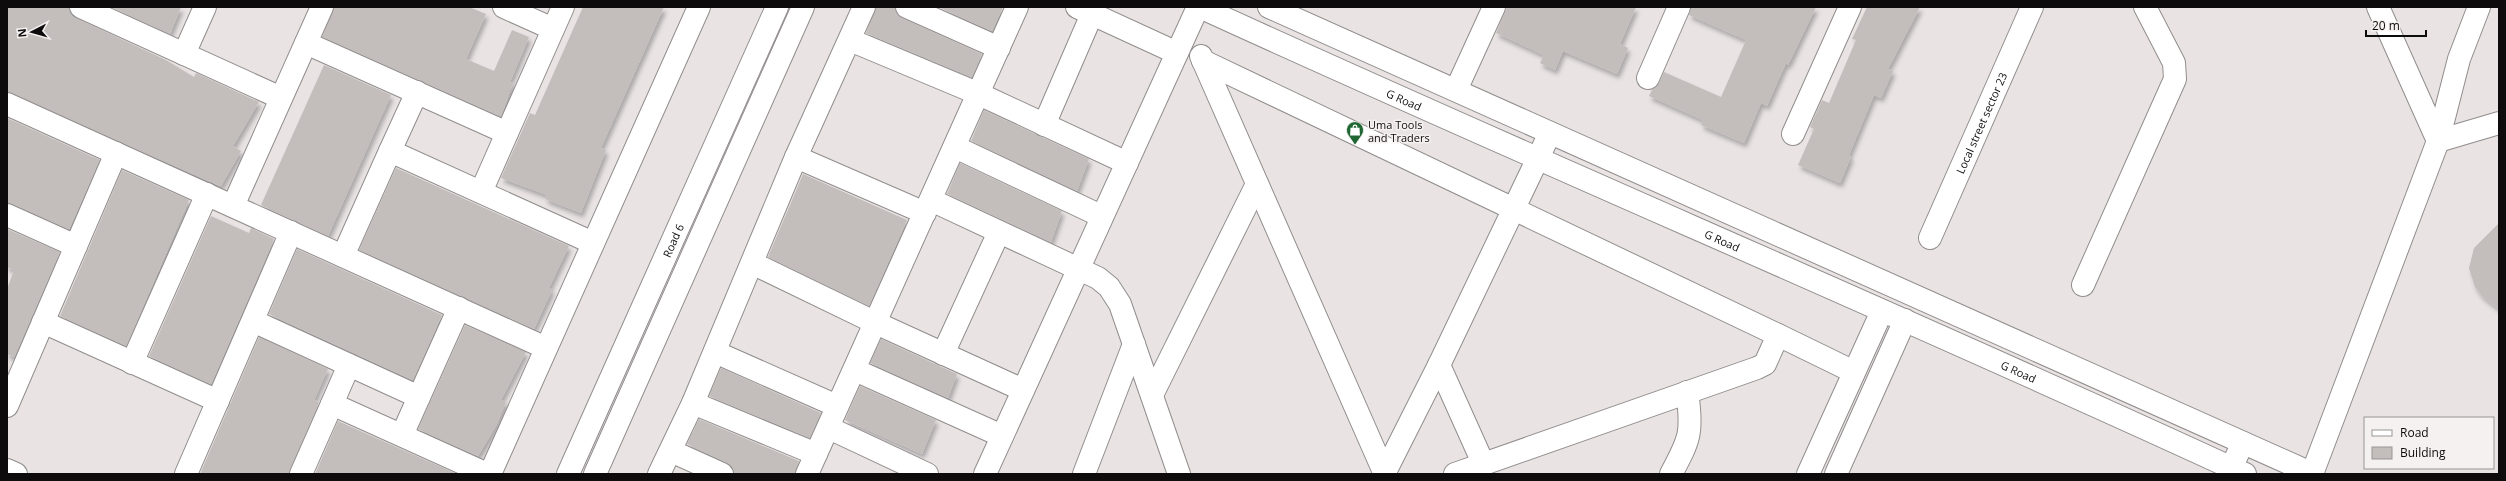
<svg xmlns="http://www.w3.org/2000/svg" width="2506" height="481" viewBox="0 0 2506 481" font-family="'Open Sans',sans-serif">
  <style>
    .building { fill: #c3bebc; filter: url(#shadow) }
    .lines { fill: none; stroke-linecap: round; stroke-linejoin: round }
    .minor-casing { stroke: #928d8d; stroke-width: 24 }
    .tertiary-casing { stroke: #928d8d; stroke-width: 24 }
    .minor { stroke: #fff; stroke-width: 22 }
    .tertiary { stroke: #fff; stroke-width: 22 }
    .labels { text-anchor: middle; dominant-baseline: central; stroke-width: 3; stroke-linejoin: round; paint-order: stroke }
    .street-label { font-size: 11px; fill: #0d0b0b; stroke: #f6f1f1 }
    .poi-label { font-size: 11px; fill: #0d0b0b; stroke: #f6f1f1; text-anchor: start }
  </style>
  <defs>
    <filter id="shadow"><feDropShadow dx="2.5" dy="4.5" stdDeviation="2" flood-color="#0004"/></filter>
  </defs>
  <rect width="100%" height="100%" fill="#e9e3e4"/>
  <g class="building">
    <path d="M7,7H69L71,14L76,18L166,60L194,77L196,73L259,102L233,146L241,151L221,186L7,92Z"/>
    <path d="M111,7H181L170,34Z"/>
    <path d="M334,7H469L486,14L466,59L494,71L512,30L529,37L510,82L513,83L501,116L322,37Z"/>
    <path d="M583,7H664L601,148L606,150L581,213L545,199L547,195L501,178L530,113L535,115Z"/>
    <path d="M876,7H895L897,14L902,18L982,54L972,77L866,33Z"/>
    <path d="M938,7H1003L992,31Z"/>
    <path d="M1507,7H1636L1620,44L1628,48L1617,74L1563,51L1555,70L1540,63L1544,55L1496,33Z"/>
    <path d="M1691,7H1816L1788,65L1786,63L1767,106L1761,103L1744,143L1701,125L1703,120L1649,96L1652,90L1659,83L1664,72L1721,97L1746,40L1689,15Z"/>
    <path d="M1867,7H1920L1888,69L1893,71L1881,98L1874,95L1849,155L1851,157L1840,183L1798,165L1814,129L1810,127L1822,100L1829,103L1856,40L1852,39Z"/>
    <path d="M324,65L391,95L328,236L261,205Z"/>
    <path d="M984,110L1089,159L1077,191L971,141Z"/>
    <path d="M7,118L100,160L69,229L7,203Z"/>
    <path d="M960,163L1062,211L1051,242L947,194Z"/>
    <path d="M396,168L569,246L549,288L552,290L534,329L359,250Z"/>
    <path d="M122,170L189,200L126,346L60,316Z"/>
    <path d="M803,174L907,220L869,306L768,257Z"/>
    <path d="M211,216L249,233L251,228L274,239L211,384L149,356Z"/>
    <path d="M2499,223V309L2482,296L2475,287L2469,268L2474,248Z"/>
    <path d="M7,229L60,252L14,357L7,354V289L14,270L7,267Z"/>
    <path d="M297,249L442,315L413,380L269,314Z"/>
    <path d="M465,325L526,352L501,400L506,402L496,426L478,456L418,429Z"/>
    <path d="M259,337L328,369L314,400L319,402L289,474H200Z"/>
    <path d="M881,339L957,374L948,398L870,363Z"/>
    <path d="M721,368L821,413L810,438L709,396Z"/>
    <path d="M860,386L936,420L922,454L845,420Z"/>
    <path d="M699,419L799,461L795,474H734L732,467L727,463L687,444Z"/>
    <path d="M338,421L457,474H315Z"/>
  </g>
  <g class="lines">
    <g class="minor-casing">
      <g id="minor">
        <path d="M81,7L281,98"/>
        <path d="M504,7L553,29"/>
        <path d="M907,7L999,48"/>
        <path d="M1077,7L1177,53"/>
        <path d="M2378,7L2438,141L2499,123"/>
        <path d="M850,40L979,94L1127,163"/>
        <path d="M306,43L507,133L563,7"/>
        <path d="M184,54L205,7"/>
        <path d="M1201,56L1384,472"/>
        <path d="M1203,61L1778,335"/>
        <path d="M1648,78L1679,7"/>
        <path d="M1456,90L1494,7"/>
        <path d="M7,104L546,348"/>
        <path d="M1044,125L1092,14"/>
        <path d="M1793,134L1850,7"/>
        <path d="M955,147L1101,216"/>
        <path d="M390,151L417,92"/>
        <path d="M796,157L925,213"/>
        <path d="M481,192L507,133"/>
        <path d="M931,200L1098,278L1109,287L1120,304L1179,474"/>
        <path d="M233,206L322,7"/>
        <path d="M7,215L76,246"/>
        <path id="s1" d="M1930,238L2032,7"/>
        <path d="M343,256L390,151L593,243"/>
        <path d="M752,263L876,323L1023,390"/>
        <path d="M2083,285L2175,79L2174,63L2145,7"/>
        <path d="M253,321L419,397L459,308"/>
        <path d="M43,322L218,401"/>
        <path d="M715,352L837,406"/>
        <path d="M943,354L999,232"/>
        <path d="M132,363L207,194"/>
        <path d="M349,365L332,404L487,474"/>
        <path d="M855,370L1002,436"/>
        <path d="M1152,395L1257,184"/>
        <path d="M693,403L816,454"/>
        <path d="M7,406L116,153"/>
        <path d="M829,428L927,474"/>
        <path d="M402,435L419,397"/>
        <path d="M671,451L722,474"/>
        <path d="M1483,463L1439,365L1550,133"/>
        <path d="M7,470L16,474"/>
        <path d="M186,474L291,232"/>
        <path d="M301,474L332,404"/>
        <path d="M490,474L699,7"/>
        <path d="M659,474L693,403L796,157L864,7"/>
        <path d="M807,474L1017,7"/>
        <path d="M985,474L1198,7"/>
        <path d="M1084,474L1134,344"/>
        <path d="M1384,474L1439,365"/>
        <path d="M1455,474L1757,368L1765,364L1778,335L1854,372"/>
        <path d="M1671,474C1690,439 1693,432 1687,392"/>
        <path d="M1808,474L1882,311"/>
        <path d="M1836,474L1905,320"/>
        <path d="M2228,474L2243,443"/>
        <path d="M2312,474L2438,141L2459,59L2479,7"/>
      </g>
    </g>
    <g class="tertiary-casing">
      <g id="tertiary">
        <path id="s2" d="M1200,7C1547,166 1899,314 2245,474"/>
        <path d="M1269,7L2313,474"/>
        <path id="s3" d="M568,474L777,7"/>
        <path d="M595,474L803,7"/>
      </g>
    </g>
    <use href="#minor" class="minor"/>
    <use href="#tertiary" class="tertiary"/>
  </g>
  <defs>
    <g id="shop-pin" transform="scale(0.9)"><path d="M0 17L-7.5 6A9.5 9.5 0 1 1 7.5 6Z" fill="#206632" stroke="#f6f1f1"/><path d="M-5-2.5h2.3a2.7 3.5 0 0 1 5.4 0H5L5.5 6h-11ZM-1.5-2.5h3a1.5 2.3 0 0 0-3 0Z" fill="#fff"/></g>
  </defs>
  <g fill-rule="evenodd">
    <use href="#shop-pin" x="1355" y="130"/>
  </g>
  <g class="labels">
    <g class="street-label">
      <text stroke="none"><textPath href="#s2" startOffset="224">G Road</textPath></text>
      <text stroke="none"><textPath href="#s1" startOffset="126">Local street sector 23</textPath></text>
      <text stroke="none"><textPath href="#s3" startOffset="256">Road 6</textPath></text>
      <text stroke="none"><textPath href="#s2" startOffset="572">G Road</textPath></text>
      <text stroke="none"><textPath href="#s2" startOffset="896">G Road</textPath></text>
    </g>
    <g class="poi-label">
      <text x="1368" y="124">Uma Tools<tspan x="1368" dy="13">and Traders</tspan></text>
    </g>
  </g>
  <rect width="2506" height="481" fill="none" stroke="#0d0b0b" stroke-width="16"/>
  <rect x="2364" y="417" width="130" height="52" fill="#f6f1f1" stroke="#999595"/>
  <rect x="2372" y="430" width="20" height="6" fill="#ffffff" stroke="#999595"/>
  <text x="2400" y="437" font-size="12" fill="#0d0b0b">Road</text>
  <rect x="2372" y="447" width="20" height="12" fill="#c3bebc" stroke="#999595"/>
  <text x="2400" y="457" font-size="12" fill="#0d0b0b">Building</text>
  <g transform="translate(32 32) rotate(264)" stroke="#f6f1f1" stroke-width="3" paint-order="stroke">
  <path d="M0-3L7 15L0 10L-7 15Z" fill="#0d0b0b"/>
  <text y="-6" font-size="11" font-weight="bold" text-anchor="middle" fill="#0d0b0b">N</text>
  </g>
  <path d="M2366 30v6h60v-6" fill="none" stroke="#0d0b0b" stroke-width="2"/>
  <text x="2372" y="30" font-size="12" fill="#0d0b0b" stroke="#f6f1f1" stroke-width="3" paint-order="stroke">20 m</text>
</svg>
